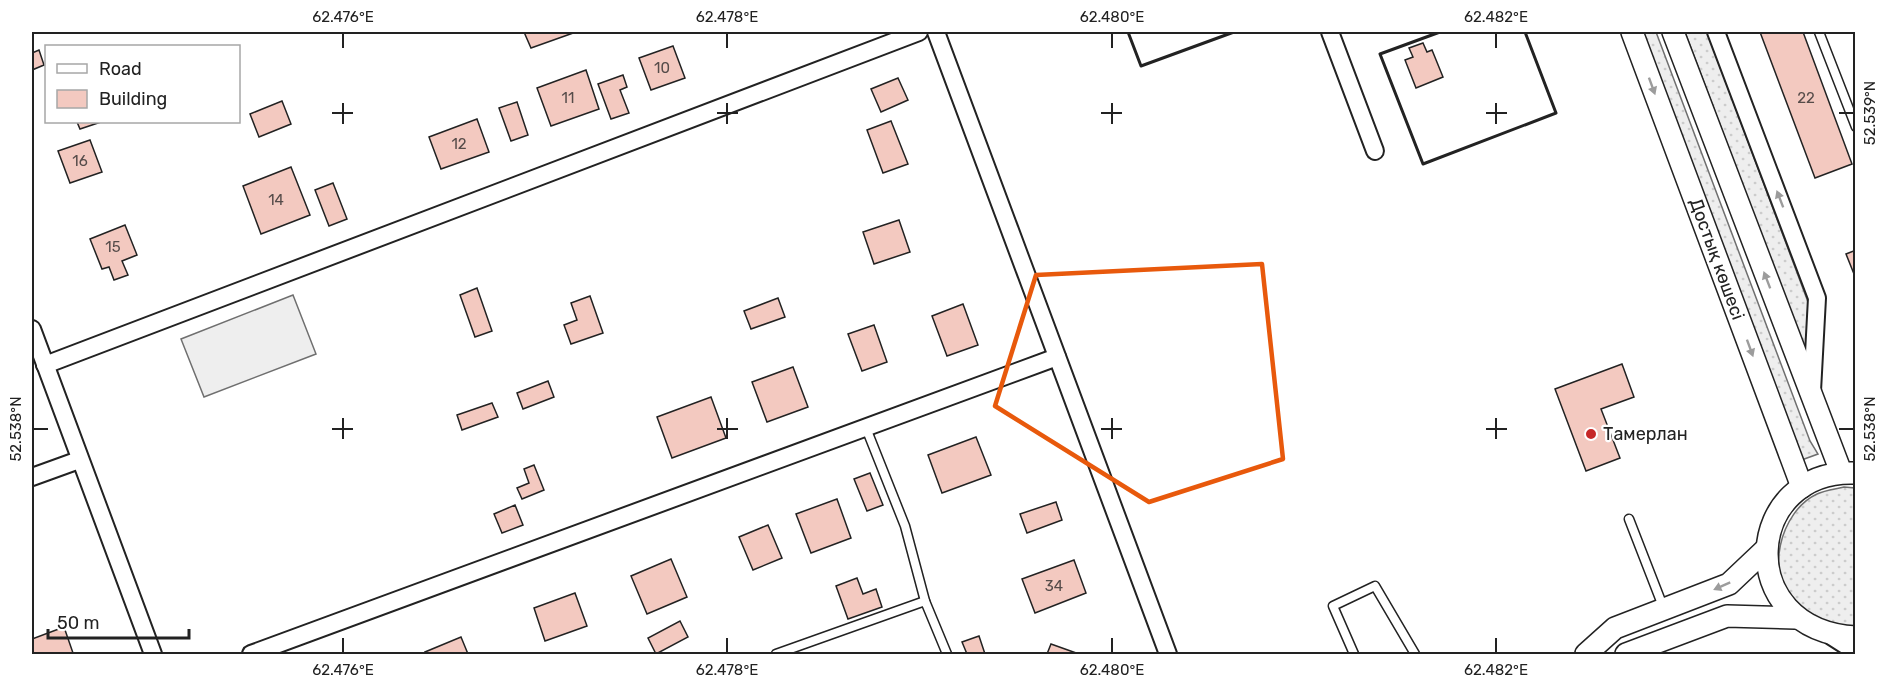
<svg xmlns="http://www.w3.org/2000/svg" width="1887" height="686" viewBox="0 0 1887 686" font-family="Rubik,sans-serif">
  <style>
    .grass { fill: url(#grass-dots); stroke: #6f6f6f; stroke-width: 1.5 }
    .garden { fill: #eee; stroke: #6f6f6f; stroke-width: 1.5 }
    .building { fill: #f3c9c0; stroke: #222; stroke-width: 1.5 }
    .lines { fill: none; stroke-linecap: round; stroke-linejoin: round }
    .service-casing { stroke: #222; stroke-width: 11 }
    .minor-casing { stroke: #222; stroke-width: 20 }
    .tertiary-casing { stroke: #222; stroke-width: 24 }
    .service { stroke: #fff; stroke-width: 8 }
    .minor { stroke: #fff; stroke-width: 16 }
    .tertiary { stroke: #fff; stroke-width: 21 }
    .wall { stroke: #222; stroke-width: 3 }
    .oneway { fill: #9c9c9c }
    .marked { fill: none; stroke: #e8590c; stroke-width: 4.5; stroke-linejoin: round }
    .ticks { fill: none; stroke: #222; stroke-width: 2 }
    .poi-dot { fill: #c62828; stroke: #fff; stroke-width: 2 }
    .labels { text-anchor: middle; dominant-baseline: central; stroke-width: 4.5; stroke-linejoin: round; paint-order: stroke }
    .number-label { font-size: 15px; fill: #564c4a }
    .street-label { font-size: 18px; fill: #222; stroke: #fff }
    .poi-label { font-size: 18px; fill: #222; stroke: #fff; text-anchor: start }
    .neatline { fill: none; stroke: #222; stroke-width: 2 }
    .ticks-label { font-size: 15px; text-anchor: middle; fill: #222 }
  </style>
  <defs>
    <pattern id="grass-dots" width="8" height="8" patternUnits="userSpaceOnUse" patternTransform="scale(1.5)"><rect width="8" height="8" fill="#eee"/><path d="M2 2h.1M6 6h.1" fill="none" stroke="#ccc" stroke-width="1.8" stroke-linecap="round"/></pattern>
  </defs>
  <rect width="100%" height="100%" fill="#fff"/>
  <g class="grass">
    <path d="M1641,32H1656L1810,441L1818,454L1796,462Z"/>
    <path d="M1685,32H1707L1808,302L1806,353Z"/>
    <path d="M1844,487L1855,488V627C1833,626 1815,619 1797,604C1763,577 1780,511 1817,494C1825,490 1836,489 1844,487Z"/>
  </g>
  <path class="garden" d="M293,295L316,354L204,397L181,339Z"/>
  <g class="building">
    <path d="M524,32H576L531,48Z"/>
    <path d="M1760,32H1803L1852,164L1815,178Z"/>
    <path d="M1423,43L1427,52L1432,50L1443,77L1416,88L1405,60L1413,57L1409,48Z"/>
    <path d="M673,46L685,78L651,90L639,58Z"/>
    <path d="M39,50L44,65L32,70V53Z"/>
    <path d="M586,70L599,109L551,126L537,88Z"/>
    <path d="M623,75L627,87L620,90L629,113L611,119L598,84Z"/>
    <path d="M898,78L908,100L881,112L871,89Z"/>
    <path d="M282,101L291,124L259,137L250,114Z"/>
    <path d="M517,102L528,135L511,141L499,108Z"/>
    <path d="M477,119L489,152L441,169L429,137Z"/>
    <path d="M891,121L908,164L883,173L867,130Z"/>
    <path d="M77,122H101L80,129Z"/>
    <path d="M90,140L102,172L70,183L58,151Z"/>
    <path d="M291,167L310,215L261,234L243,186Z"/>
    <path d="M333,183L347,219L329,226L315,190Z"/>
    <path d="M899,220L910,252L874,264L863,232Z"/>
    <path d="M125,225L137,255L122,261L128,275L114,280L109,267L102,269L90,239Z"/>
    <path d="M1856,250V279L1846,254Z"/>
    <path d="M477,288L492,331L475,337L460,295Z"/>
    <path d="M590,296L603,333L571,344L564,325L577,320L571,303Z"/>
    <path d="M778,298L785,317L751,329L744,311Z"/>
    <path d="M963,304L978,345L947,356L932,316Z"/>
    <path d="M874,325L887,362L862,371L848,334Z"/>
    <path d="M1622,364L1634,397L1601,409L1620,458L1586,471L1555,389Z"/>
    <path d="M793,367L808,407L767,422L752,382Z"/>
    <path d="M548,381L554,397L523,409L517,393Z"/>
    <path d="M711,397L726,438L672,458L657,417Z"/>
    <path d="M492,403L498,417L462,430L457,415Z"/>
    <path d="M976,437L991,475L942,493L928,455Z"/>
    <path d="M534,465L544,490L522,499L517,488L529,483L524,469Z"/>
    <path d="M870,473L883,505L867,511L854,479Z"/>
    <path d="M837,499L851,538L811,553L796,514Z"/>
    <path d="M1056,502L1062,520L1027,533L1020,514Z"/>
    <path d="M515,505L523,525L502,533L494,514Z"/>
    <path d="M768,525L782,558L753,570L739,537Z"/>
    <path d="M671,559L687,597L647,614L631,576Z"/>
    <path d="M1074,560L1086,593L1035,613L1022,579Z"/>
    <path d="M857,578L863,594L876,589L882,607L848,619L836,586Z"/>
    <path d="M575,593L587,626L545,641L534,608Z"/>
    <path d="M680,621L688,637L656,654L648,638Z"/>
    <path d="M64,627L73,653L32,654V639Z"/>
    <path d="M979,636L985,654H967L962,642Z"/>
    <path d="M461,637L468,654H426L425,652Z"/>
    <path d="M1051,644L1079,654H1047Z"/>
  </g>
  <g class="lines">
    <g class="service-casing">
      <g id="service">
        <path d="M1819,32L1856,127"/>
        <path d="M866,428L905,526L925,601"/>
        <path d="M1629,519L1664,609"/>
        <path d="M776,654L925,601L947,654"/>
        <path d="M1354,654L1333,606L1375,586L1415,654"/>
      </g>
    </g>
    <g class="minor-casing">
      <g id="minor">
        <path d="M936,32L1168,654"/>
        <path d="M1330,32L1375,151"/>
        <path d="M1716,32L1817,298L1812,391"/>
        <path d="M32,329L153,654"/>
        <path d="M45,365L919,32"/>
        <path d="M32,477L79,460"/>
        <path d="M1831,636L1856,652"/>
        <path d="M251,654L1057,357"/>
      </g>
    </g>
    <g class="tertiary-casing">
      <g id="tertiary">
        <path d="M1632,32L1802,487"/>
        <path d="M1673,32L1841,472"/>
        <path d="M1856,473C1744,468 1731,630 1856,637"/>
        <path d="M1586,654L1615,628L1729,584L1766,549"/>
        <path d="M1626,654L1727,616L1795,618"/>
      </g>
    </g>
    <use href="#service" class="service"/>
    <use href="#minor" class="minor"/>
    <use href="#tertiary" class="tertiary"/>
    <g class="wall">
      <path d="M1128,32L1141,66L1234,32"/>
      <path d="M1440,32L1380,54L1423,164L1556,113L1525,32"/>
    </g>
  </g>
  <defs><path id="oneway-solid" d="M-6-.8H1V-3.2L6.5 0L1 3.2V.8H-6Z" transform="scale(1.5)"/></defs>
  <g class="oneway">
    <use href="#oneway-solid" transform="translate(1652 86) rotate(70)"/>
    <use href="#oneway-solid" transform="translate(1780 199) rotate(-111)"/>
    <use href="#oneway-solid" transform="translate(1767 280) rotate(-111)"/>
    <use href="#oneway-solid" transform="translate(1750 348) rotate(70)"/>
    <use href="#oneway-solid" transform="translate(1722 586) rotate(156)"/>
  </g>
  <path class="marked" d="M1262,264L1283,459L1149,502L995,406L1036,275Z"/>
  <path class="ticks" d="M343,33V48M727,33V48M1112,33V48M1496,33V48M343,103V124M727,103V124M1112,103V124M1496,103V124M332,113H353M717,113H738M1101,113H1122M1486,113H1507M1839,113H1854M343,418V439M727,418V439M1112,418V439M1496,418V439M33,429H48M332,429H353M717,429H738M1101,429H1122M1486,429H1507M1839,429H1854M343,638V653M727,638V653M1112,638V653M1496,638V653"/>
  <circle class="poi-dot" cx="1591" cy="434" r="6"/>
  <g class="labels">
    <g class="number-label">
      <text x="662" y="68">10</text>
      <text x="568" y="98">11</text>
      <text x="1806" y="98">22</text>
      <text x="459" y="144">12</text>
      <text x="80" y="161">16</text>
      <text x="276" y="200">14</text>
      <text x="113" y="247">15</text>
      <text x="1054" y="586">34</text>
    </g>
    <g class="street-label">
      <text transform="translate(1717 259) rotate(70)">Достық көшесі</text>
    </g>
    <g class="poi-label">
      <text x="1603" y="434">Тамерлан</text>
    </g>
  </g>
  <rect width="1887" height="686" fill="none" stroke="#ffffff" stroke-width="66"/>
  <rect x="45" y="45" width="195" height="78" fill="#ffffff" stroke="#a7a7a7" stroke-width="1.5"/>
  <rect x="57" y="64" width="30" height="9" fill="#ffffff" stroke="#a7a7a7" stroke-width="1.5"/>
  <text x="99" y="75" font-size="18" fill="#222222">Road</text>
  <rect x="57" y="90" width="30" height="18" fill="#f3c9c0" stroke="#a7a7a7" stroke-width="1.5"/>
  <text x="99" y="105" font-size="18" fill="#222222">Building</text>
  <path d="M48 629v9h141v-9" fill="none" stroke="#222222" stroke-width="3"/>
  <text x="57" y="629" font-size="18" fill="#222222" stroke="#ffffff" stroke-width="4.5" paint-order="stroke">50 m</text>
  <rect x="33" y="33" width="1821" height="620" class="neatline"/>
  <g class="ticks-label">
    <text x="343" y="22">62.476°E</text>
    <text x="727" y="22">62.478°E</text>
    <text x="1112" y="22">62.480°E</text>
    <text x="1496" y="22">62.482°E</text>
    <text transform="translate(1870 113) rotate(-90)" y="5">52.539°N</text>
    <text transform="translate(16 429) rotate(-90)" y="5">52.538°N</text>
    <text transform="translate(1870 429) rotate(-90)" y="5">52.538°N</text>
    <text x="343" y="675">62.476°E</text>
    <text x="727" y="675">62.478°E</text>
    <text x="1112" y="675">62.480°E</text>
    <text x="1496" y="675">62.482°E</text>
  </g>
</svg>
